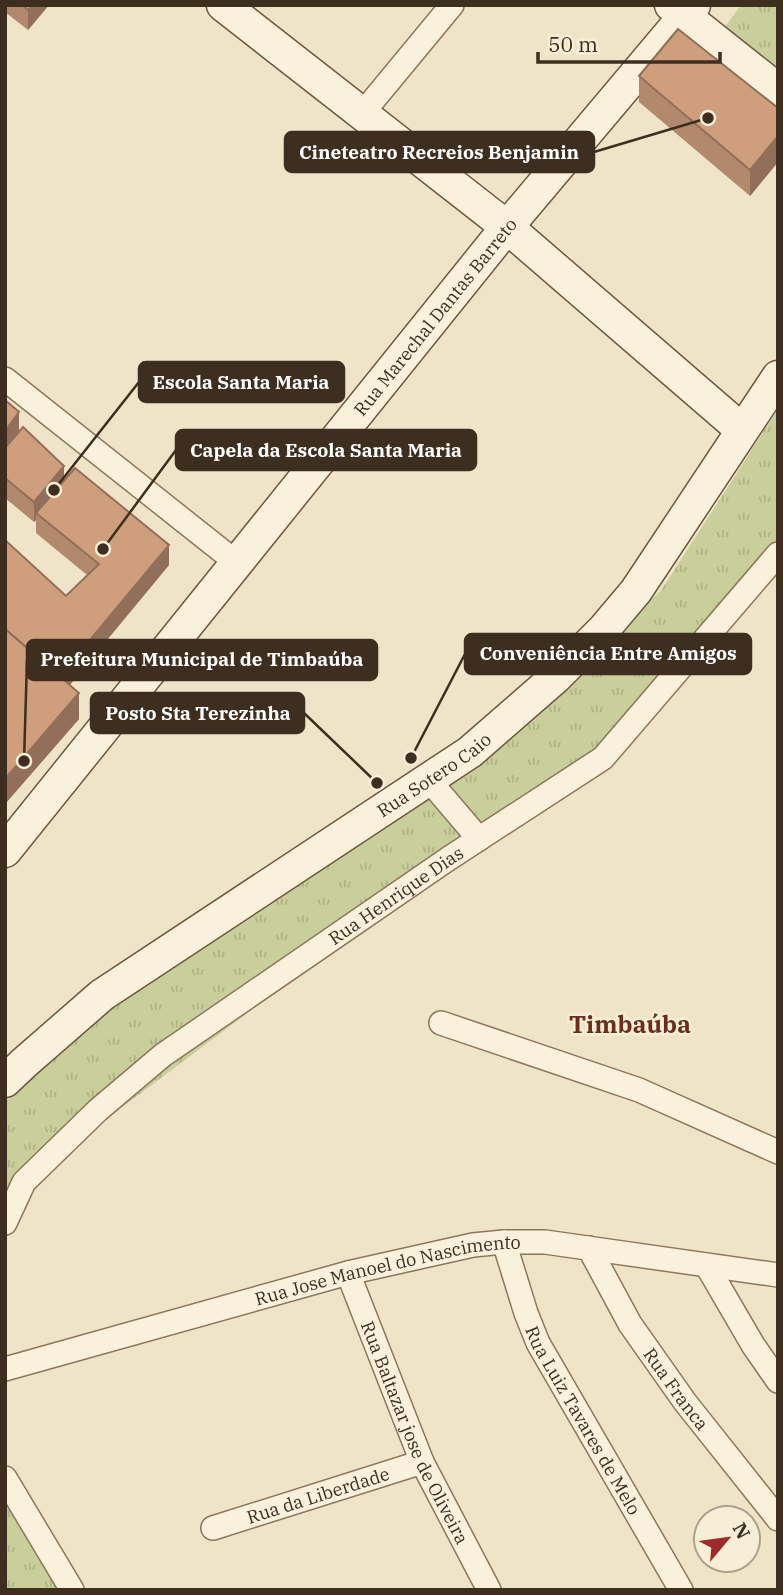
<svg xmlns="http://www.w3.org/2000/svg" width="783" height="1595" viewBox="0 0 783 1595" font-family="'IBM Plex Serif',serif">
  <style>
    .park { fill: url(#park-tufts) }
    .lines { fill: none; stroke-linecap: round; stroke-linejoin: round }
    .street-casing { stroke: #8d765c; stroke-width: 26 }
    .secondary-casing { stroke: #6f573f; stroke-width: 35 }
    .street { stroke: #faf1dc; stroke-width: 23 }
    .secondary { stroke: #faf1dc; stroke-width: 32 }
    .wall { fill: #b2896c }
    .shaded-wall { fill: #916f58 }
    .building { fill: #cf9f7d; stroke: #916f58; stroke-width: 2 }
    .labels { text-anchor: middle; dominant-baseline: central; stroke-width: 5; stroke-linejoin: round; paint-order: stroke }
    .street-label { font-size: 18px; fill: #3d2e20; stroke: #f7eed8 }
    .district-label { font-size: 24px; font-weight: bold; fill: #6b2e1e; stroke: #f7eed8 }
    .leader { fill: none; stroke: #3d2e20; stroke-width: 2.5 }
    .callout-dot { fill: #3d2e20; stroke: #f7eed8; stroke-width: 2.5 }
    .callout { fill: #3d2e20; stroke: #3d2e20; stroke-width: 2.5 }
    .callout-label { font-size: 19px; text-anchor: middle; font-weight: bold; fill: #fff }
  </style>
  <defs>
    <pattern id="park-tufts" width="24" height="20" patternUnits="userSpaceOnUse" patternTransform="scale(1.75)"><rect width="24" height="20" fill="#c9cf9b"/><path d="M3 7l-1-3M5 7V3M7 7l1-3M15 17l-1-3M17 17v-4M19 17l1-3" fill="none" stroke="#aeb285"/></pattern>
  </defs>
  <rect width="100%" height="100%" fill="#f0e4c8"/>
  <g class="park">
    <path d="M741,5H778V71L722,31Z"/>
    <path d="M778,409V554L603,758L479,839L24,1181L5,1223V1081L470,752L660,592Z"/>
    <path d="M5,1478L74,1590H5Z"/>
  </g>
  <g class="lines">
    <g class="street-casing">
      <g id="street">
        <path d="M361,115L452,5"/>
        <path d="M5,379L237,563"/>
        <path d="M428,779L479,839"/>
        <path d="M441,1023L639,1090L778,1152"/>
        <path id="s1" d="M5,1223L24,1182L98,1110L163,1055L448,859L603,758L778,554"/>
        <path id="s2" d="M504,1242L526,1313L538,1343L681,1590"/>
        <path id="s3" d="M589,1248L630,1324L685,1402L778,1519"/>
        <path d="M707,1266L753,1345L778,1381"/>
        <path id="s4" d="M348,1273L422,1462L489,1590"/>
        <path id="s5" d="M5,1369L348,1273L473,1245L504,1242H545L778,1275"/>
        <path d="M5,1478L72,1590"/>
        <path id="s6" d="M213,1528L422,1462"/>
      </g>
    </g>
    <g class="secondary-casing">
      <g id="secondary">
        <path d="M223,5L507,227L742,430"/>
        <path d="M671,5L778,90"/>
        <path id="s7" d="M5,851L507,227L694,5"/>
        <path id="s8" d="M5,1081L24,1063L102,995L470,752L556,677L604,629L636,591L778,377"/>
      </g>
    </g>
    <use href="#street" class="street"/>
    <use href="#secondary" class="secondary"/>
  </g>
  <g class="wall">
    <path d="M5,5H49L28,30L5,12Z"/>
    <path d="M639,76L778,108V162L750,196L639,102Z"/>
    <path d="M5,400L19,431L64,480L169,565L70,685L79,719L5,804L66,596L87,575L36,533V520L34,522L5,498Z"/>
  </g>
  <g class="shaded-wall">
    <path d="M32,5H49L28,30V10Z"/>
    <path d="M778,136V162L750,196V170Z"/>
    <path d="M19,412V432L5,451V431Z"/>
    <path d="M64,466V486L36,513V520L34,522V502Z"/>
    <path d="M169,545V565L57,700V680Z"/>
    <path d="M79,693V719L5,804V779Z"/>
  </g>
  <g class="building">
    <path d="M22,5H32L28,10Z"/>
    <path d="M678,29L778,108V136L750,170L639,76Z"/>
    <path d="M5,400L19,412L5,431Z"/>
    <path d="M23,427L64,466L34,502L5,478V448Z"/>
    <path d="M75,468L169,545L60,676L5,629V540L66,596L99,564L36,513Z"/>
    <path d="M5,629L79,693L5,779Z"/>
  </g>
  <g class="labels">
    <g class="street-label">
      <text stroke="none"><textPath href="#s7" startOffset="686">Rua Marechal Dantas Barreto</textPath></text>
      <text stroke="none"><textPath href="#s8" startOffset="528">Rua Sotero Caio</textPath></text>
      <text stroke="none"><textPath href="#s1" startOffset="516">Rua Henrique Dias</textPath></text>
      <text stroke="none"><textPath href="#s5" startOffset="396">Rua Jose Manoel do Nascimento</textPath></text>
      <text stroke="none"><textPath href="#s3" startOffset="166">Rua Franca</textPath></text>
      <text stroke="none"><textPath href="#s2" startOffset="196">Rua Luiz Tavares de Melo</textPath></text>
      <text stroke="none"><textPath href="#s4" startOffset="173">Rua Baltazar jose de Oliveira</textPath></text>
      <text stroke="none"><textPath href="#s6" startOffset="110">Rua da Liberdade</textPath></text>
    </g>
    <g class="district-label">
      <text x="630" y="1024">Timbaúba</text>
    </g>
  </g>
  <path class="leader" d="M708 118L594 152M54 490L139 382M103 549L176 450M411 758L465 654M24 761L27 660M377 783L304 713"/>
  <g class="callout-dot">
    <circle cx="708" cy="118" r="7"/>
    <circle cx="54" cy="490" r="7"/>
    <circle cx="103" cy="549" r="7"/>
    <circle cx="411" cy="758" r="7"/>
    <circle cx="24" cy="761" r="7"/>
    <circle cx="377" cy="783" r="7"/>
  </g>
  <g class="callout">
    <rect x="285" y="132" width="309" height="40" rx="7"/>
    <rect x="139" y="362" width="205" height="40" rx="7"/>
    <rect x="176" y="430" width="300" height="40" rx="7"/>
    <rect x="465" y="634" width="286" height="40" rx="7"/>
    <rect x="27" y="640" width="350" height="40" rx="7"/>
    <rect x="91" y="693" width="213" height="40" rx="7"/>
  </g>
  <g class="callout-label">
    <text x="439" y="159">Cineteatro Recreios Benjamin</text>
    <text x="241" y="389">Escola Santa Maria</text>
    <text x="326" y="457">Capela da Escola Santa Maria</text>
    <text x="608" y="660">Conveniência Entre Amigos</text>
    <text x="202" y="666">Prefeitura Municipal de Timbaúba</text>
    <text x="198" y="720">Posto Sta Terezinha</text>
  </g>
  <rect width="783" height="1595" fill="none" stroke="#3d2e20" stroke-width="14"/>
  <g transform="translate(727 1539) rotate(61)"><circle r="33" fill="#f7eed8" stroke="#ada18e" stroke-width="2"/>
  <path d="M0-5L12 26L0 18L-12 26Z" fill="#9e2a2b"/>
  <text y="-10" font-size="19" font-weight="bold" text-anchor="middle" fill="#3d2e20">N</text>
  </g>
  <path d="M538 52v10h182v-10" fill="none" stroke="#3d2e20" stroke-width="3.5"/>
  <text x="548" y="52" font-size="21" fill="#3d2e20" stroke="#f7eed8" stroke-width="5" paint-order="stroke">50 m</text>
</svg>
